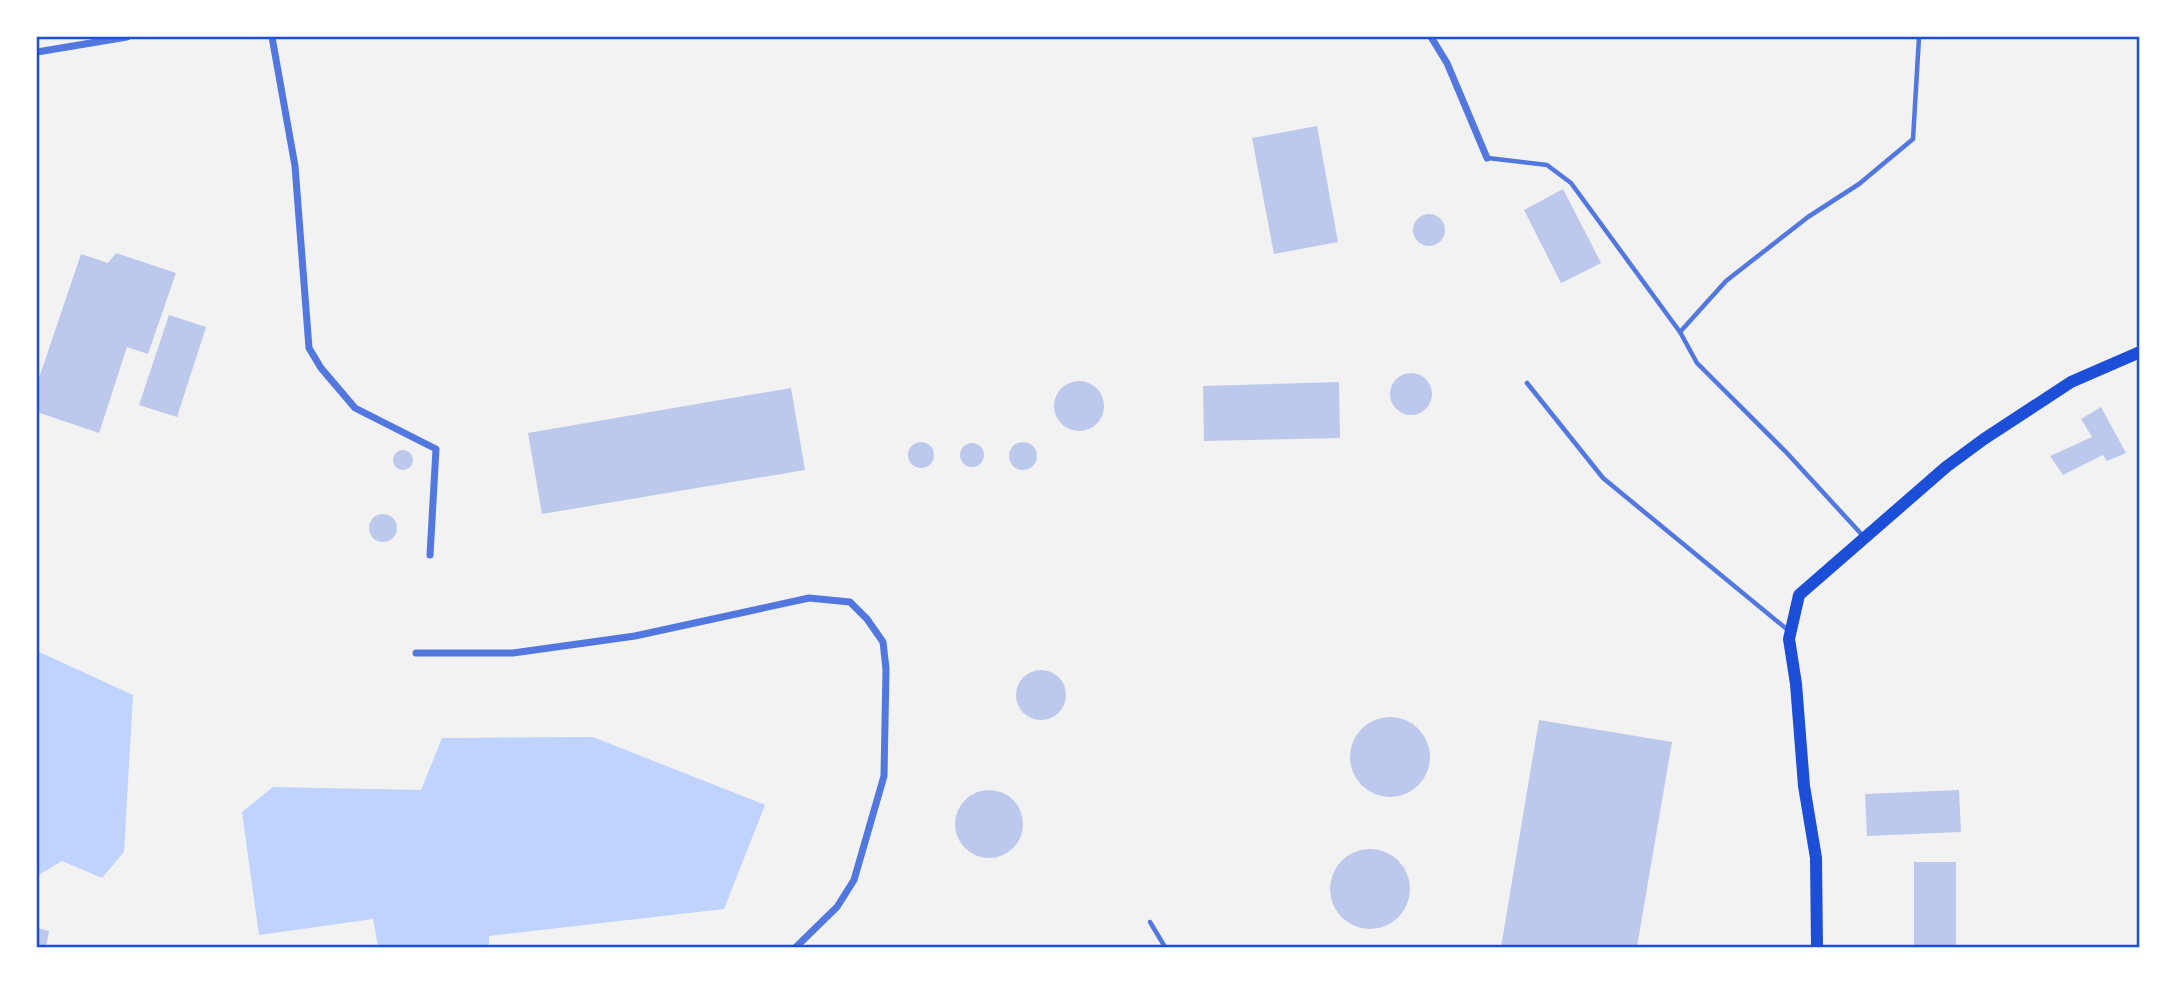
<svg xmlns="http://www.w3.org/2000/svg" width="2177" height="984" viewBox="0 0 2177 984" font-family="'IBM Plex Serif',serif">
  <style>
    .water { fill: #bfd3fe }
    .building { fill: #bdc9ec }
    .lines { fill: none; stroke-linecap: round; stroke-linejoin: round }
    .service { stroke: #5277de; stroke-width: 4.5 }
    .minor { stroke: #5277de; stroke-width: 7 }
    .secondary { stroke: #1d4ed8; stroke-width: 12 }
    .neatline { fill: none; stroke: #1d4ed8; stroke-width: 2.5 }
  </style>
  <rect width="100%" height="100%" fill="#f2f2f2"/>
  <g class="water">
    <path d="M37,651L133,695L124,852L102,878L62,861L37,876Z"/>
    <path d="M593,737L765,805L724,909L489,936V947H378L373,919L259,935L242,812L273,787L421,790L442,738Z"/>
  </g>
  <g class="building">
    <path d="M1317,126L1338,242L1274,254L1252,138Z"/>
    <path d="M1563,189L1601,263L1561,283L1524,210Z"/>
    <circle cx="1429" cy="230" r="16"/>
    <path d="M116,253L176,273L148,354L127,347L99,433L37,412V384L81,254L108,263Z"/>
    <path d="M169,315L206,327L177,417L139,405Z"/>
    <circle cx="1411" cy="394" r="21"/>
    <circle cx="1079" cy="406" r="25"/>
    <path d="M1339,382L1340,438L1204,441L1203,386Z"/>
    <path d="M791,388L805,470L542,514L528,433Z"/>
    <path d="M2101,407L2126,453L2107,461L2103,455L2063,475L2050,456L2092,437L2081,419Z"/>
    <circle cx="1023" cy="456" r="14"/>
    <circle cx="921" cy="455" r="13"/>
    <circle cx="972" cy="455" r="12"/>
    <circle cx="403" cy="460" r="10"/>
    <circle cx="383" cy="528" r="14"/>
    <circle cx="1041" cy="695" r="25"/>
    <circle cx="1390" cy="757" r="40"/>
    <path d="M1539,720L1672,742L1637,947H1501Z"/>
    <path d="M1959,790L1961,832L1867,836L1865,794Z"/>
    <circle cx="989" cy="824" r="34"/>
    <circle cx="1370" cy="889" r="40"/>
    <rect x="1914" y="862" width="42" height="85"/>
    <path d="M37,928L49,931L46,947H37Z"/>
  </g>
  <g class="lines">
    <g class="service">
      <path d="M1488,158L1547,165L1571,183L1680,332"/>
      <path d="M1527,383L1603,478L1789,631"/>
      <path d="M1864,537L1786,452L1697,363L1680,332L1726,281L1808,217L1859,184L1913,139L1919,37"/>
      <path d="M1150,922L1165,947"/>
    </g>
    <g class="minor">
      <path d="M272,37L295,166L309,348L321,368L355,408L436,449L430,555"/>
      <path d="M1431,37L1447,63L1487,158"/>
      <path d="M37,52L127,37"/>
      <path d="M416,653H513L635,636L809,598L850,602L867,619L883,642L886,669L884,776L854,880L837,907L796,947"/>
    </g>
    <path class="secondary" d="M1817,947L1816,858L1804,786L1796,684L1789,639L1799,595L1946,467L1984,439L2071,382L2140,352"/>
  </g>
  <rect width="2177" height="984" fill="none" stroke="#ffffff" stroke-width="77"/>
  <rect x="38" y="38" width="2100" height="908" class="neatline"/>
</svg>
